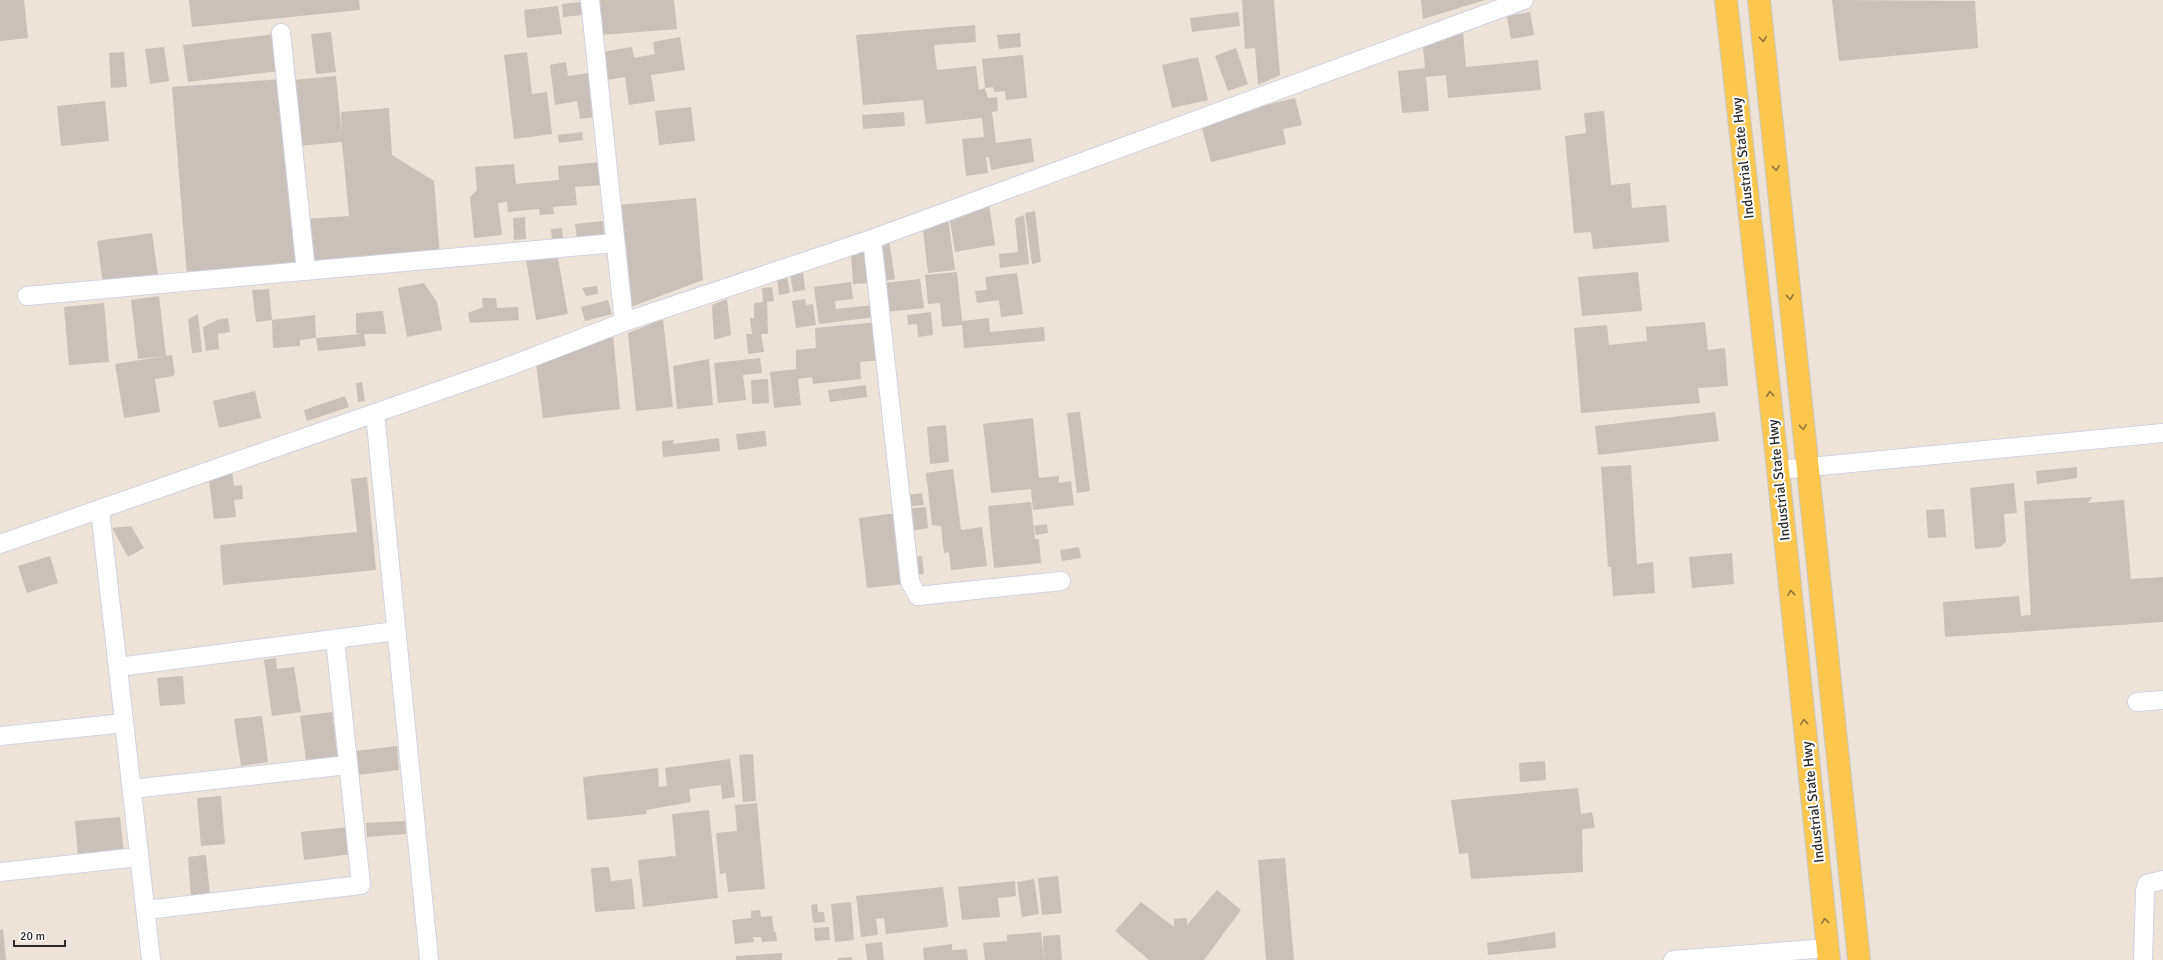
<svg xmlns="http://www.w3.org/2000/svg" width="2163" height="960" viewBox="0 0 2163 960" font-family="Signika,sans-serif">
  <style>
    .building { fill: #c8c0b9 }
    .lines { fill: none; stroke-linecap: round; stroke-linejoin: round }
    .minor-casing { stroke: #ced4e4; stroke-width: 20 }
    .major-casing { stroke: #c7c7c7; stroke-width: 24 }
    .minor { stroke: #fff; stroke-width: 18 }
    .major { stroke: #fdc74e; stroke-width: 22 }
    .oneway { stroke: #93783c }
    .labels { text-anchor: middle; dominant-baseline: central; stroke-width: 4; stroke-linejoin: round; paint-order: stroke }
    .street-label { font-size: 14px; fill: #292929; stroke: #fff }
  </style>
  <rect width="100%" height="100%" fill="#ede3d9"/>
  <g class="building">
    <path d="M0,0H24L28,38L0,41Z"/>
    <path d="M189,0H359L360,10L192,27Z"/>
    <path d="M597,0H674L677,29L600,35Z"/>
    <path d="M1242,0H1274L1280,75L1258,85L1255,48L1245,49Z"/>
    <path d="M1421,0H1485L1423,19Z"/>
    <path d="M1832,0L1975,1L1978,48L1839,61Z"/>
    <path d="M582,2L583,15L563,17L562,4Z"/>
    <path d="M558,6L562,34L527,38L524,10Z"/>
    <path d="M1238,12L1240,26L1192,32L1190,18Z"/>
    <path d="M1530,12L1534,35L1511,39L1507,16Z"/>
    <path d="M975,25L976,42L934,45L937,70L976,66L979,90L985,88L988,98L997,97L998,111L992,112L996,143L1031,138L1034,162L991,170L989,157H986L988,173L966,176L962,139L984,137L982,118L926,124L923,100L863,105L856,35Z"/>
    <path d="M331,32L336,72L316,74L311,34Z"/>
    <path d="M1463,32L1466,67L1538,60L1541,90L1448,98L1446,75L1426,77L1429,111L1402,113L1398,71L1425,68L1423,46Z"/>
    <path d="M1020,33L1021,47L999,49L997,35Z"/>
    <path d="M275,34L279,71L188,82L183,45Z"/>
    <path d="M680,37L685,70L651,75L655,101L629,105L625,77L601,81L596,53L632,47L634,58L655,54L653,42Z"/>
    <path d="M164,47L169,81L150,84L145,49Z"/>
    <path d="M1236,48L1248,84L1228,91L1215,56Z"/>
    <path d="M124,52L127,87L111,88L109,53Z"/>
    <path d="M527,52L532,94L547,92L552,134L514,139L504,55Z"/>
    <path d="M1023,55L1027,98L1006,100L1005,91L994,92L993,87L985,88L982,59Z"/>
    <path d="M1198,57L1208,100L1172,108L1162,65Z"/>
    <path d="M566,62L568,76L589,73L595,117L580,119L577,101L555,105L550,65Z"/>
    <path d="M336,76L342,135L341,112L389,108L392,155L434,181L440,257L309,267L306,219L349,216L342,142L298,146L293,80Z"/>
    <path d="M283,79L298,267L187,276L172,87Z"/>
    <path d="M1295,98L1302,125L1283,129L1286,144L1211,162L1200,121Z"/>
    <path d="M105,101L109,141L61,146L57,106Z"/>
    <path d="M691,107L695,141L659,145L655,111Z"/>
    <path d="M1604,111L1611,185L1630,183L1632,208L1666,205L1669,242L1593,249L1591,232L1574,233L1565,136L1586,133L1584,113Z"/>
    <path d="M904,112L905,126L863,129L862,115Z"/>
    <path d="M582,132L583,140L559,143L558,135Z"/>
    <path d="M602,162L604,185L575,187L577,205L553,207L554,214L540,215L539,209L508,212L507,202L498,203L502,235L474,238L470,197L477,190L475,167L514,164L516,184L559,180L558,166Z"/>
    <path d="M696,198L703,280L628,308L618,205Z"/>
    <path d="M989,204L995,245L955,252L949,215Z"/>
    <path d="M1035,211L1041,262L1032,264L1025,213Z"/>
    <path d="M1024,215L1029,264L1000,268L999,254L1018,252L1015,219Z"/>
    <path d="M525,217L526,239L514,240L513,218Z"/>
    <path d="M948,218L955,270L928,273L922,221Z"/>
    <path d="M603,221L604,236L577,239L575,224Z"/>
    <path d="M562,228L563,239L552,240L551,229Z"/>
    <path d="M152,233L158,276L103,284L97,241Z"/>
    <path d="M889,240L895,279L881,282L875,243Z"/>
    <path d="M867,245L871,283L853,284L851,253Z"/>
    <path d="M557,253L568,314L536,320L526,259Z"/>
    <path d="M803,271L805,290L793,292L790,273Z"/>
    <path d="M957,272L962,321L989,318L990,332L1044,327L1045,341L964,348L962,325L942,327L940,303L928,304L925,275Z"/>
    <path d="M1638,272L1642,311L1582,316L1578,277Z"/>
    <path d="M1017,273L1023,314L1001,317L999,300L977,303L975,291L987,290L985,277Z"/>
    <path d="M787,276L790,293L779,295L777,278Z"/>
    <path d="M920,279L924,308L887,312L884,283Z"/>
    <path d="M851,282L853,299L835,301L836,309L874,305L875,317L819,324L814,287Z"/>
    <path d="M424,283L437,302L442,330L407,337L398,288Z"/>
    <path d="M597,286L598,294L586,296L582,288Z"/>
    <path d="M772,287L774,301L767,302L768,334H761L764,352L748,354L746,334H752L750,318H754V303L763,302L762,288Z"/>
    <path d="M269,289L272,320L256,322L252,290Z"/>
    <path d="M159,296L166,356L138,359L131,300Z"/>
    <path d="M482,298H496L497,308L518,307L519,320L470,323L468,313L483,307Z"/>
    <path d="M727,299L731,335L714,340L712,305Z"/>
    <path d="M805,299L806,305L813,304L816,325L796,328L792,301Z"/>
    <path d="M608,300L612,314L585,321L581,307Z"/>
    <path d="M104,303L109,362L69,365L64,307Z"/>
    <path d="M383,311L386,334H364L366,346L318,351L316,338L300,340V346L273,348L272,320L315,315L316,338L361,334L356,333V313Z"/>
    <path d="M931,312L933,335L918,337L917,324L908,325L907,315Z"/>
    <path d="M198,314L202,352L192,353L188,319Z"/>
    <path d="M228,318L230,332L218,334L219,349L206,351L203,327L217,320Z"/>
    <path d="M663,319L673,407L636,411L628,333Z"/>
    <path d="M878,322L881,360L860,362L861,379L813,384L812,377L798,379L801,405L774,408L770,372L796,369V350L816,348L815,328Z"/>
    <path d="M1705,322L1708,350L1725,348L1728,386L1698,388L1700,403L1581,413L1574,328L1607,325L1609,345L1647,341L1646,327Z"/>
    <path d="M613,335L620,409L543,418L536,363Z"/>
    <path d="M172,355L175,373L173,376L155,379L160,412L124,418L115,364Z"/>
    <path d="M760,358L762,373L743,375L746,400L718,403L714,363Z"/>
    <path d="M709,359L713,405L677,409L673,366Z"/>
    <path d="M768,379L769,403L752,404L751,380Z"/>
    <path d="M362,382L365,401L358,402L356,383Z"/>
    <path d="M866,385L867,397L830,402L828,390Z"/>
    <path d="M255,391L261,418L219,428L213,401Z"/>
    <path d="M345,396L349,407L307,421L304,410Z"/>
    <path d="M1080,412L1090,491L1077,493L1067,413Z"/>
    <path d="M1715,412L1719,441L1598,455L1595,426Z"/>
    <path d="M1033,418L1039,478L1059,476V483L1071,481L1074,505L1033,510L1031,489L991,493L983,424Z"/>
    <path d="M946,425L949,462L930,464L927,427Z"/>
    <path d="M765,431L767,446L738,450L736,434Z"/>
    <path d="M719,438L720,451L663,457L662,441L674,440L673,444Z"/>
    <path d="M1631,465L1637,564L1653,562L1655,593L1613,596L1611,567H1608L1601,467Z"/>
    <path d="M2077,467V478L2037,484L2036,471Z"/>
    <path d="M953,469L961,530L982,527L987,566L951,570L949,552L944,553L941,526L932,525L926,473Z"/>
    <path d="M232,470L234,486L242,485L243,499L234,500L236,517L214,519L208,473Z"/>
    <path d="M367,477L376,570L223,585L220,545L357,532L351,479Z"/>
    <path d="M2014,483L2017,513L2004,514L2006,542L2000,547L1975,549L1970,488Z"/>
    <path d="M922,493L924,505L911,506L912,508L926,507L928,528L910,531L908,495Z"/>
    <path d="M2092,497L2088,503L2124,500L2131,579L2163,577V622L1945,637L1943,602L2019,596L2021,616L2031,615L2024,501Z"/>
    <path d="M1031,502L1035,539H1039L1041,563L994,568L988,506Z"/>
    <path d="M1944,509L1946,537L1928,538L1926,510Z"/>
    <path d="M896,513L904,584L867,588L859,518Z"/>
    <path d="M1047,524L1048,533L1036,535L1034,526Z"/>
    <path d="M131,526L144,548L128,557L112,528Z"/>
    <path d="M1079,547L1081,558L1062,561L1060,550Z"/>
    <path d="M1732,553L1734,584L1692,588L1689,557Z"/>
    <path d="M50,556L58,583L27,593L18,566Z"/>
    <path d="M922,556L924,574L914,575L912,557Z"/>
    <path d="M276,658L277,669L294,667L301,712L272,716L264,660Z"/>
    <path d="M183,676L185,704L160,706L157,678Z"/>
    <path d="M332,712L338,757L306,761L300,716Z"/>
    <path d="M262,716L268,762L241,766L234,719Z"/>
    <path d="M397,746L399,770L358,775L356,751Z"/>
    <path d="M753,754L756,801L743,802L739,755Z"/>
    <path d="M730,759L735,797L722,799L721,785L689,789L691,802L646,810L647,814L587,820L583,777L658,768L659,787L667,786L665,768Z"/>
    <path d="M1545,761L1546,780L1520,782L1519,763Z"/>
    <path d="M1578,788L1581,814L1592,812L1595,828L1582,829L1583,872L1471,879L1468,853L1459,854L1451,800Z"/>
    <path d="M221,796L225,844L201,846L197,798Z"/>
    <path d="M757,803L765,889L728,892L726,873L720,874L716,833L737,831L735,805Z"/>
    <path d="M709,810L718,898L643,907L638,860L673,856L676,857L672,814Z"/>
    <path d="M120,817L124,853L78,857L75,821Z"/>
    <path d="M405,821L406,834L367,837L366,823Z"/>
    <path d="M349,827L352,854L304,860L301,832Z"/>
    <path d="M204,855L206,856L210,895L191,897L188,857Z"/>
    <path d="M1285,858L1294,960H1266L1258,860Z"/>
    <path d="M609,867L611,881L632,879L635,909L595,912L591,868Z"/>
    <path d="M1058,876L1062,913L1042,915L1038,878Z"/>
    <path d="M1034,879L1039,914L1022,917L1017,882Z"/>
    <path d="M1015,881L1016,896L998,898L1000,917L962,920L958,887Z"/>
    <path d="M943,887L948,927L886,934L884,918L876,919L878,935L861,937L856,896Z"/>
    <path d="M1217,890L1241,910L1204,960H1149L1115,931L1141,902L1174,927V919L1187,918V925Z"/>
    <path d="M851,902L854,940L835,942L831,904Z"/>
    <path d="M817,904L818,912H824L825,922L813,923L811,905Z"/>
    <path d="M760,910L761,917L772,916L774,932H776L777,941L762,942L761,937H753L754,942L735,944L732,920L751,918V911Z"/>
    <path d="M829,927L830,940L815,941L814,928Z"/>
    <path d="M3,929L6,960H0V930Z"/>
    <path d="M1041,932L1044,960H985L983,943L1007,941V935Z"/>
    <path d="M1555,932L1556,948L1488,955L1487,943Z"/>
    <path d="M1060,935L1062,960H1044L1043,936Z"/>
    <path d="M882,942L884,960H867L865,944Z"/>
    <path d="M952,944V950L967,949L968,960H924L923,948Z"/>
    <path d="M782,953V960H736V956Z"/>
    <path d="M852,957V960H838V958Z"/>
  </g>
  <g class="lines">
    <g class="minor-casing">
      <g id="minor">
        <path d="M590,0L624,322"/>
        <path d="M281,33L306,271"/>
        <path d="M872,239L910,582L918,596L1061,581"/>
        <path d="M27,296L615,243"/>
        <path d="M375,413L429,960"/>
        <path d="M1778,470L2163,433"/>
        <path d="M100,510L151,960"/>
        <path d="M0,544L507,367L624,322L872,239L1524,0"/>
        <path d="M118,667L396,631"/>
        <path d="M2137,702L2163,700"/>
        <path d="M0,736L124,723"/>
        <path d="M132,789L348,765"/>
        <path d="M0,872L139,857"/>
        <path d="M146,910L361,885L335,639"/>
        <path d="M1673,960L1828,948"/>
        <path d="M2143,960L2145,891L2147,884L2163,880"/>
      </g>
    </g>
    <g class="major-casing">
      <g id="major">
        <path d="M1726,0L1778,470L1829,960"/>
        <path d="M1759,0L1859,960"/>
      </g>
    </g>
    <use href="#minor" class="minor"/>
    <use href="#major" class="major"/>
  </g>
  <defs><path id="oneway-chevron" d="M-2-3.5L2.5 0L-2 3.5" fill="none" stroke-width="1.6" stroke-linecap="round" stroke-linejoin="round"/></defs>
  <g class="oneway">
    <use href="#oneway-chevron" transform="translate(1763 39) rotate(84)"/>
    <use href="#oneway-chevron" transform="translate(1776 168) rotate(84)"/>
    <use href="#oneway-chevron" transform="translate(1790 297) rotate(84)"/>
    <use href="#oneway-chevron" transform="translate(1770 394) rotate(-96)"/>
    <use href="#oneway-chevron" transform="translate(1803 427) rotate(84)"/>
    <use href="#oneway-chevron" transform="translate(1791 593) rotate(-96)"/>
    <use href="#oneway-chevron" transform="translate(1804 722) rotate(-96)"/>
    <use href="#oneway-chevron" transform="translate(1825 921) rotate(-96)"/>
  </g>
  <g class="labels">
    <g class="street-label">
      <text transform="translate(1743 158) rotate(-96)">Industrial State Hwy</text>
      <text transform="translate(1779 480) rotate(-96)">Industrial State Hwy</text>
      <text transform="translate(1813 802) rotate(-96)">Industrial State Hwy</text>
    </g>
  </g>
  <path d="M14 940v6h51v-6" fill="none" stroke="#292929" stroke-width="2"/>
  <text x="20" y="940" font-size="12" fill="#292929" stroke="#ffffff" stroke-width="3" paint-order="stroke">20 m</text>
</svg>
